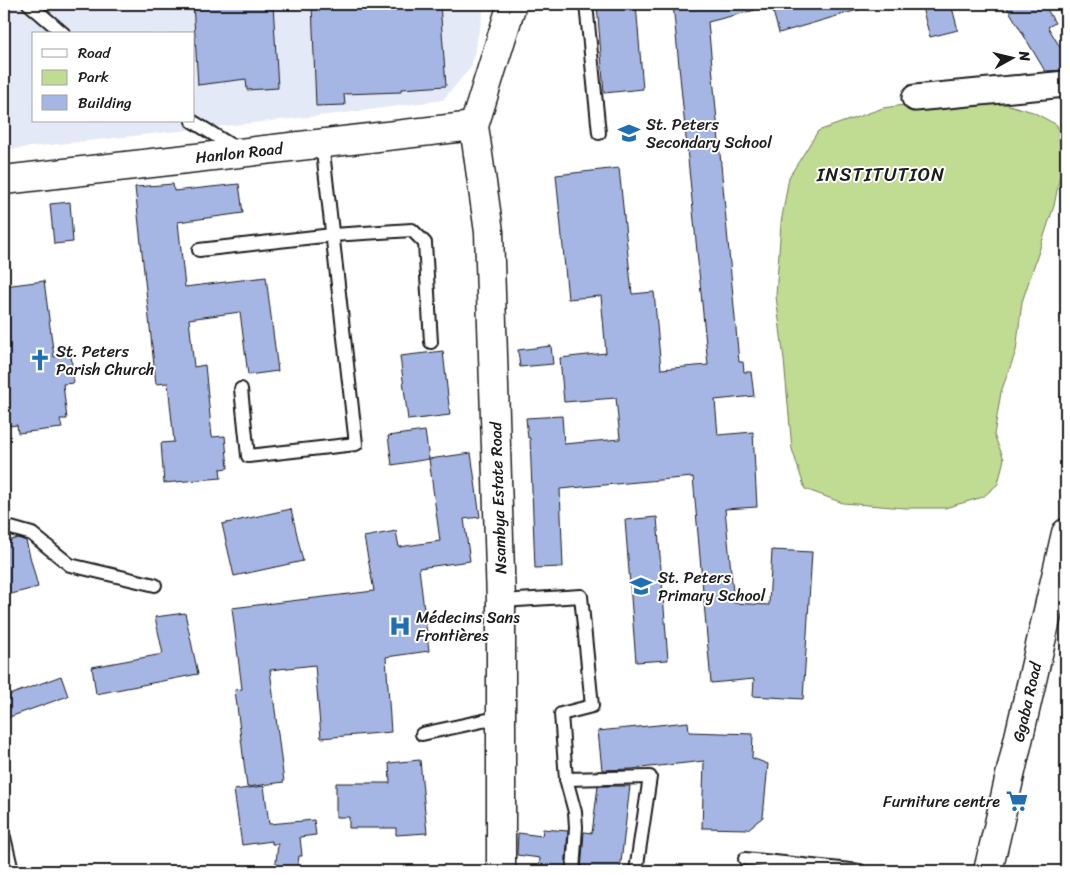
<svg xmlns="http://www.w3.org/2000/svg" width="1070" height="875" viewBox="0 0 1070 875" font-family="Sriracha,sans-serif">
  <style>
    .built { fill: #e4e9f7; fill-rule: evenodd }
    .green { fill: #c0db92; stroke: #6e7c57 }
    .building { fill: #a5b6e5; stroke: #1c1c1c }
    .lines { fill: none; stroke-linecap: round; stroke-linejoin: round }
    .lane-casing { stroke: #1c1c1c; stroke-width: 16 }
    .street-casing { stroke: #1c1c1c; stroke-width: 29 }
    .secondary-casing { stroke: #1c1c1c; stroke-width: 31 }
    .lane { stroke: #fff; stroke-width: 12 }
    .street { stroke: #fff; stroke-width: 25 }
    .secondary { stroke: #fff; stroke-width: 28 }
    .labels { text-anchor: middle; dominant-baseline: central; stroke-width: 4; stroke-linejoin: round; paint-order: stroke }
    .poi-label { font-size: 16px; fill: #1c1c1c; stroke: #fff; text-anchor: start }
    .street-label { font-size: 16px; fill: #1c1c1c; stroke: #fff }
    .quarter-label { font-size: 19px; letter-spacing: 1px; fill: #1c1c1c; stroke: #fff }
  </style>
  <rect width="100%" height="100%" fill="#fff"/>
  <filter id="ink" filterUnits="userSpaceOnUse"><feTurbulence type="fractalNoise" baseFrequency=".02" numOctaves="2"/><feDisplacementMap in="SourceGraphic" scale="10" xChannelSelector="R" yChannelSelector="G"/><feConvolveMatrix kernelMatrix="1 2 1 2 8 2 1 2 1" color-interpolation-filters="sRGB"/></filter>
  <g filter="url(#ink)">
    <path class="built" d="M4,4H485L471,67L443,100L345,113L4,150ZM34,34H194V121H34Z"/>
    <path class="green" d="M974,95L1033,112L1057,125L1064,155L1054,206L1022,302L1016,351L1001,392L994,435L1004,459L998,484L983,497L945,508H905L843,503L805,489L792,449L784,360L776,296L781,223L789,177L818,131L883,108Z"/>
    <g class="building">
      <path d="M193,4H273L278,88L247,90L246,79L198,85Z"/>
      <path d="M312,4H440L446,86L401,89V92L344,94L345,105L316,106Z"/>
      <path d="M597,4H636L643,89L604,93Z"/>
      <path d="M673,4H754L755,10L708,22L739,362H743L744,372H751L754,396L715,400L718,435L753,432L757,507L725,509L734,603L769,605L772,550L812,552L803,699L753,696L754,679L711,683L693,477L560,489L563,567L535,568L530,438H528L526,418L562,416L564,444L620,439L616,398L564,402L560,358L606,353L601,296L568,299L556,175L619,168L632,294L654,292L661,369L708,365Z"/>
      <path d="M771,4H860L861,9L779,33Z"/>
      <path d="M921,4H951L958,30L930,37Z"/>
      <path d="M1005,4H1044L1055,23L1048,27L1066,57V70L1045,71Z"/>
      <path d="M173,184L174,191L239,184L243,213L178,222L185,287L266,277L278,371L248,375L240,312L189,319L194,367L205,365L212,437L225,436L228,468L220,469L221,478L164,483L161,443L174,442L168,383L156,384L135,187Z"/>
      <path d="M70,202L73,242L54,244L50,204Z"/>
      <path d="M44,281L54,357L71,355L74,383L63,384L67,419H60L62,428L18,433L17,425L9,426L4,386V363H8L4,325V286Z"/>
      <path d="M551,346L553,364L520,367L518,350Z"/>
      <path d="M443,351L450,415L408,420L400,356Z"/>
      <path d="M425,431L429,459L471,453L480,517L464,519L470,561L419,568L429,651L386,657L391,732L321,738L315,665L270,670L284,782L247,787L235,690L242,689L232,608L374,591L364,537L396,531L399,547L440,541L429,459L392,465L388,436Z"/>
      <path d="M291,509L303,561L234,576L222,524Z"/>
      <path d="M657,517L668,660L636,662L625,520Z"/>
      <path d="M18,538L26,541L38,587L4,596V542Z"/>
      <path d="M185,613L198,674L96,694L92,667L163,654L155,617Z"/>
      <path d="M61,676L68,696L4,719V697Z"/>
      <path d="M688,722L689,732L753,734L752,758L768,764L763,817L748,829L702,828L704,761L632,769L602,770L598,731Z"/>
      <path d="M420,760L427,833L396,835V828H349V817H336V783H390L389,763Z"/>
      <path d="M264,786L269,824L314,820L316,835L300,837L302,856H299L297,871H275L278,844H272V841L242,845L234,790Z"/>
      <path d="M598,786H630L620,871H581L584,832L592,833Z"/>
      <path d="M543,829L568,831L565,871H539L540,858L517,855L518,833L542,836Z"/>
    </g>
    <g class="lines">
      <g class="lane-casing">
        <g id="lane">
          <path d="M29,4L64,34"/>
          <path d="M586,4L599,133"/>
          <path d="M192,121L237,149"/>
          <path d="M199,250L332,235L412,230L425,243L431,342"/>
          <path d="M241,389L248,456L356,444L322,143"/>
          <path d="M4,526L32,534L70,565L155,585"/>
          <path d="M501,601L581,596L592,706L561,714L566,779L575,812L576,827L573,871"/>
          <path d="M422,734L501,717"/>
          <path d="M566,779L650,777L636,871"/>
          <path d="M4,837L12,871"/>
          <path d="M745,859L860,871"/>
        </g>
      </g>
      <g class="street-casing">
        <path id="street" d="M915,98L1066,84"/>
      </g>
      <g class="secondary-casing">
        <g id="secondary">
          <path d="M4,180L474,126"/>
          <path d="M501,871V601L489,232L474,126L512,4"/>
          <path d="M988,871L1066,533"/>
        </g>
      </g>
      <use href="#lane" class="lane"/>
      <use href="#street" class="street"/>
      <use href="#secondary" class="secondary"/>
    </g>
  </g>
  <defs>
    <g id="school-bare" transform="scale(1.725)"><path d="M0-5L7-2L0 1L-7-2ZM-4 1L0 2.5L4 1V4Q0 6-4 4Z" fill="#1f6fb2" stroke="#fff" stroke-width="2.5" paint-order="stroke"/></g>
    <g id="church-bare" transform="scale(1.725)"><path d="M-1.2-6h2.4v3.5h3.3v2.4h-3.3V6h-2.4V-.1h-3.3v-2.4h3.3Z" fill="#1f6fb2" stroke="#fff" stroke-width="2.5" paint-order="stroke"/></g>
    <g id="hospital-bare" transform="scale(1.725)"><path d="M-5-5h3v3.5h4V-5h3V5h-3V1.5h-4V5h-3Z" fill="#1f6fb2" stroke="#fff" stroke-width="2.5" paint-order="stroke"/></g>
    <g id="supermarket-bare" transform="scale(1.725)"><path d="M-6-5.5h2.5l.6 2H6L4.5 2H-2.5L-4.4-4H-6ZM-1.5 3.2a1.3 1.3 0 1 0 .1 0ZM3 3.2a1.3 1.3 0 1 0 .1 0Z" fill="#1f6fb2" stroke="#fff" stroke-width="2.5" paint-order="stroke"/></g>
  </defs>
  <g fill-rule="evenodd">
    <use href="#school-bare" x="629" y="133"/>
    <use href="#church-bare" x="40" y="360"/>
    <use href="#school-bare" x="641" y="586"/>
    <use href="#hospital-bare" x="400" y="626"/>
    <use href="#supermarket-bare" x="1017" y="801"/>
  </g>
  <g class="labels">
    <g class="poi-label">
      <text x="646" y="124">St. Peters<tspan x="646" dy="18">Secondary School</tspan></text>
      <text x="56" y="351">St. Peters<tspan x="56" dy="18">Parish Church</tspan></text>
      <text x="658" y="577">St. Peters<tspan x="658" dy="18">Primary School</tspan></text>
      <text x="416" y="617">Médecins Sans<tspan x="416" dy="18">Frontières</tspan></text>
      <text x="1000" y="801" text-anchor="end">Furniture centre</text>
    </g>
    <g class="street-label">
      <text transform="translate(239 153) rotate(-6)">Hanlon Road</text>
      <text transform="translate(498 498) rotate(-92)">Nsambya Estate Road</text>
      <text transform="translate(1027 702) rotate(-77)">Ggaba Road</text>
    </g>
    <g class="quarter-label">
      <text x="881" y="174">INSTITUTION</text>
    </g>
  </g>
  <rect width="1070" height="875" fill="none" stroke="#fff" stroke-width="20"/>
  <rect x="10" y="10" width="1050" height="855" fill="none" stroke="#1c1c1c" stroke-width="2" filter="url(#ink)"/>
  <rect x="32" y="32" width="162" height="90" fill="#ffffff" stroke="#a4a4a4"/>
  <rect x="42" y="49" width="25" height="8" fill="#ffffff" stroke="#a4a4a4"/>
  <text x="78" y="58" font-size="15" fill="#1c1c1c">Road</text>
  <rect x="42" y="70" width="25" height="15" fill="#c0db92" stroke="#a4a4a4"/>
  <text x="78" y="82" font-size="15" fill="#1c1c1c">Park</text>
  <rect x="42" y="95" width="25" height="15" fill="#a5b6e5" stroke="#a4a4a4"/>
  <text x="78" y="108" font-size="15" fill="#1c1c1c">Building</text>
  <g transform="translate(1012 58) rotate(82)" stroke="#ffffff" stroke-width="4" paint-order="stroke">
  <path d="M0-4L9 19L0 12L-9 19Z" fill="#1c1c1c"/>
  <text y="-8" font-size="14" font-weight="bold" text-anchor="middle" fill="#1c1c1c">N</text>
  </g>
</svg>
